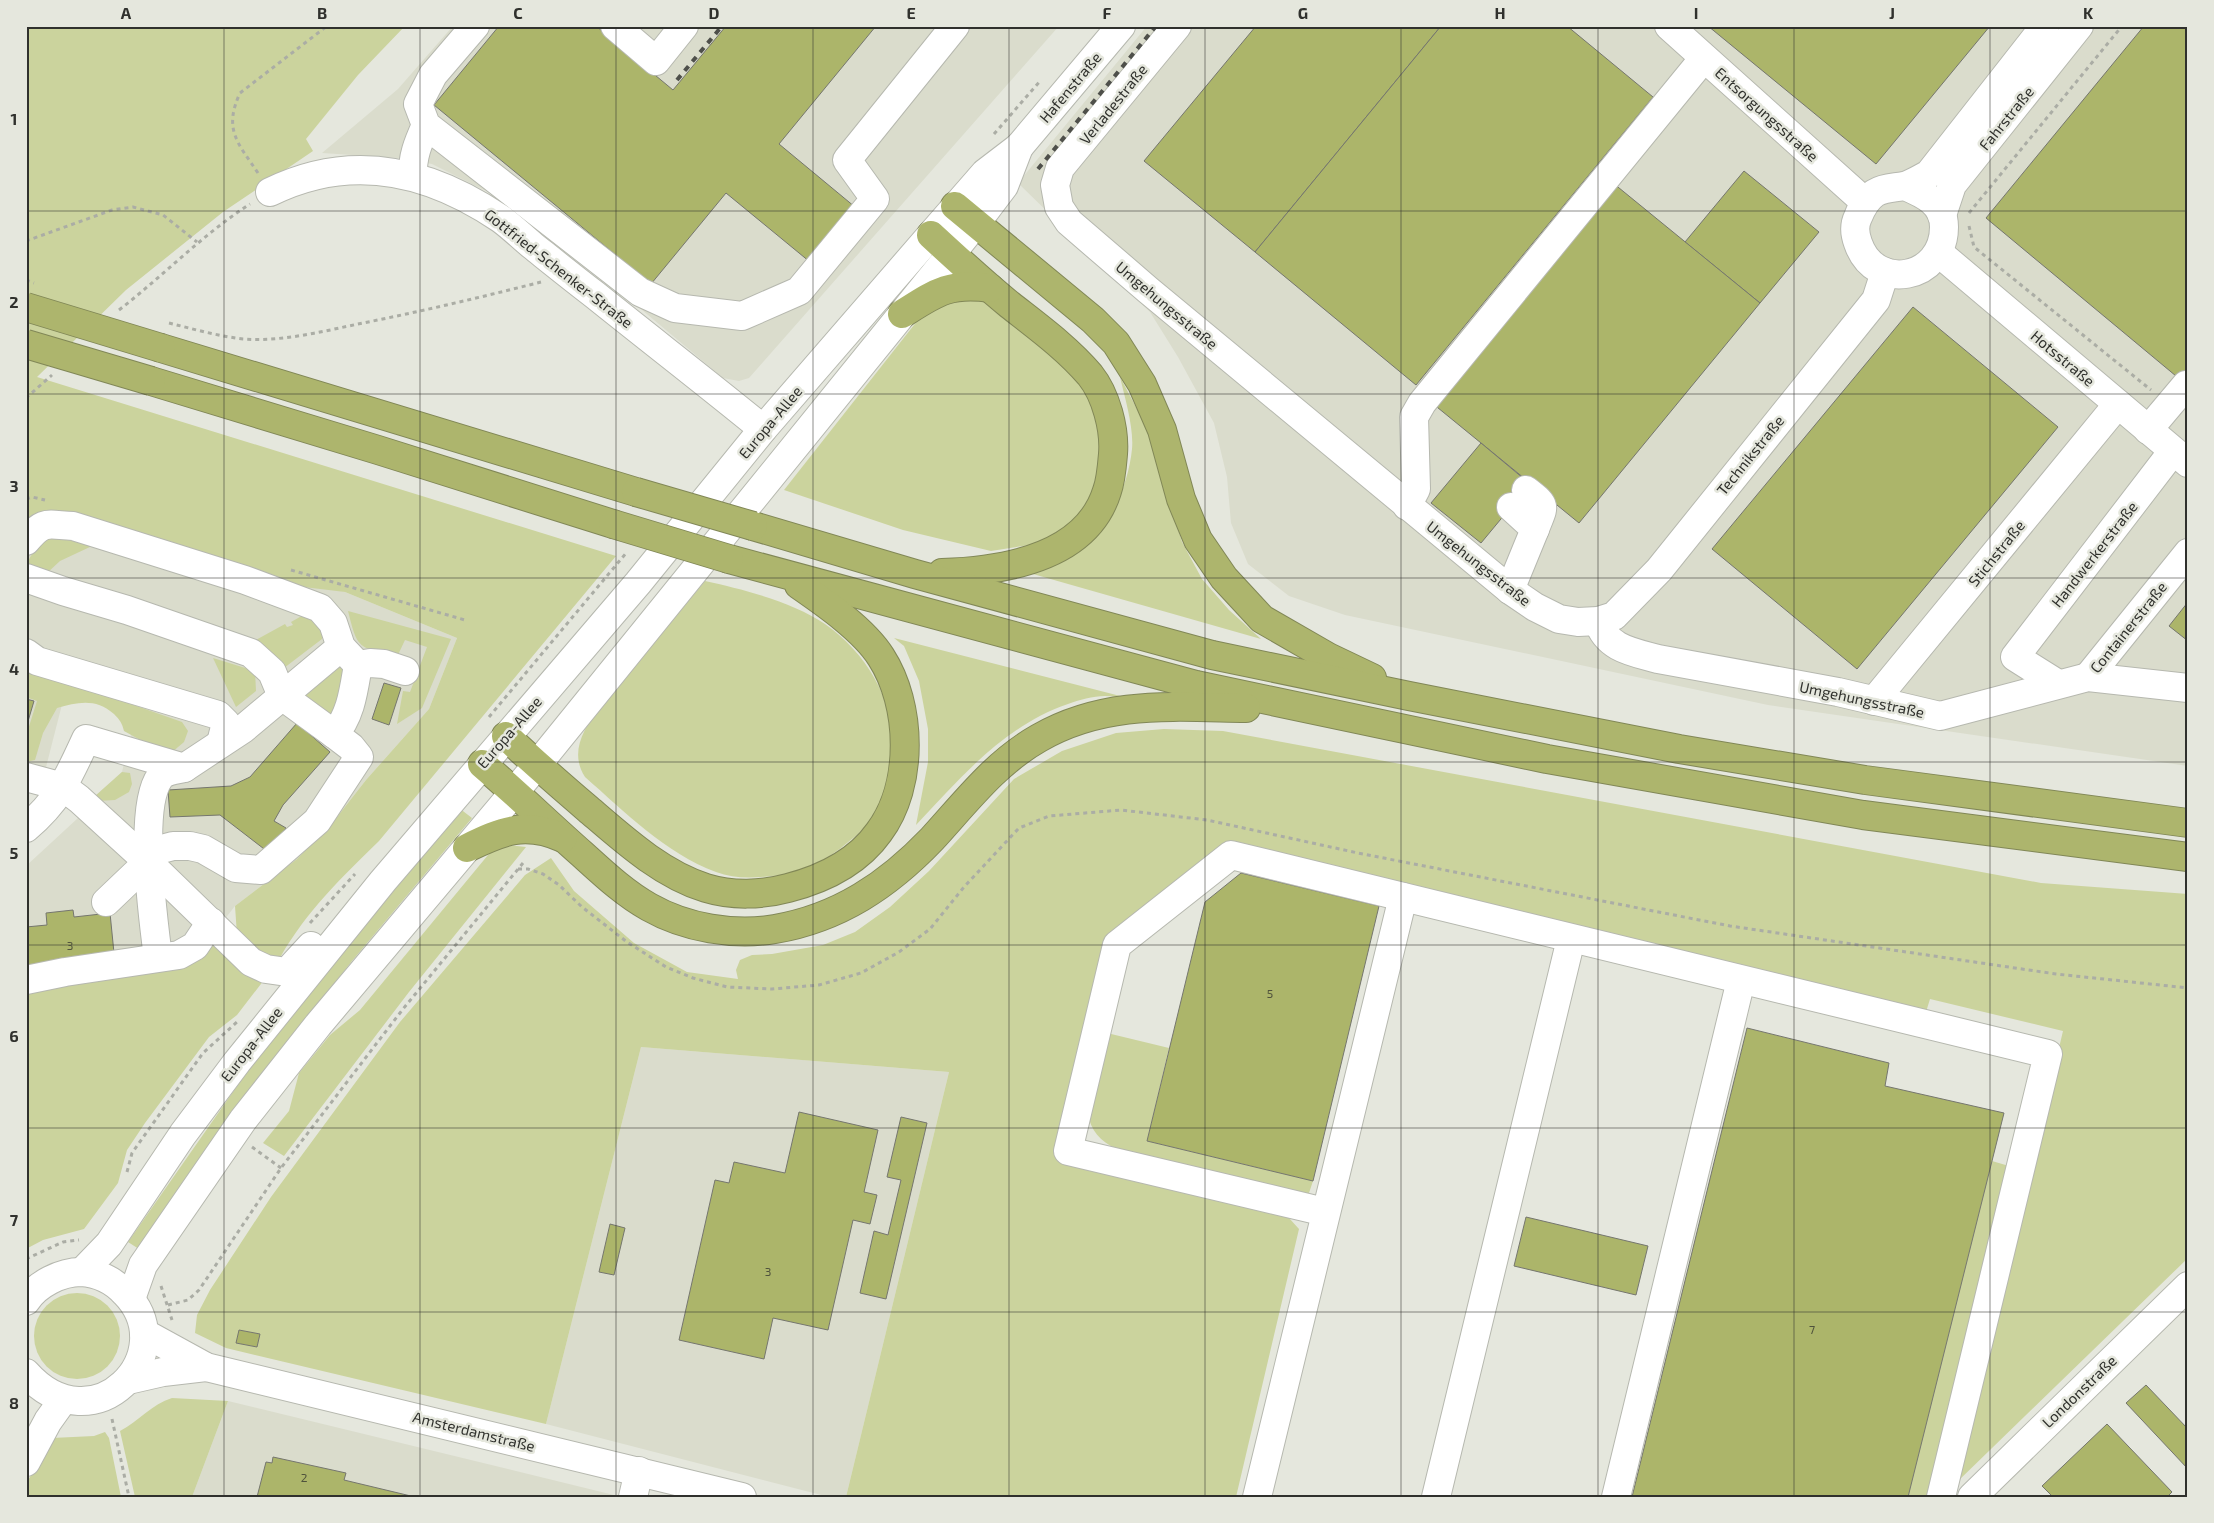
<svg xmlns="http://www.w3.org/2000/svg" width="2214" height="1523" viewBox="0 0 2214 1523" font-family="'Exo 2',sans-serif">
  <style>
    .built { fill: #dadccc }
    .green { fill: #cbd39d; fill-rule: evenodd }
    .building { fill: #acb56a; stroke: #75766e }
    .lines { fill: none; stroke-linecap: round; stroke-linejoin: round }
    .minor-casing { stroke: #b6b8af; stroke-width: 30 }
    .highway-casing { stroke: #818757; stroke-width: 30 }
    .path { stroke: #abada5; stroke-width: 3; stroke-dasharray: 4 4; stroke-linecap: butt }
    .minor { stroke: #fff; stroke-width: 28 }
    .highway { stroke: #adb56d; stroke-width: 28 }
    .rail { stroke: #4e4f4a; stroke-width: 4; stroke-dasharray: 6 6; stroke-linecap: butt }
    .highway-bridge-casing { stroke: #818757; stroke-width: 30; stroke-linecap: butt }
    .path-bridge { stroke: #abada5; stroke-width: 3; stroke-dasharray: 4 4; stroke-linecap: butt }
    .highway-bridge { stroke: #adb56d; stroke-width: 28 }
    .grid { fill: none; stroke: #30312d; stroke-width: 1; stroke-opacity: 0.55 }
    .labels { text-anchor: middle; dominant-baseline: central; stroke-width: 5; stroke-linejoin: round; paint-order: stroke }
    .number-label { font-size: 12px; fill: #4f523c }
    .street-label { font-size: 15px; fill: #30312d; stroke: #e5e7dd }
    .neatline { fill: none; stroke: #30312d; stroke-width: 2 }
    .grid-label { font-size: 16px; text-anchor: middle; font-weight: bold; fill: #30312d }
  </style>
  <rect width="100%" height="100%" fill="#e5e7dd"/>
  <g class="built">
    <path d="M453,26H1059L749,378L739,381L723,378L585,262L508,202L432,164L399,158L322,153L398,89Z"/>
    <path d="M1147,26H2188V766L1768,705L1345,615L1289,596L1248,564L1231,523L1227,477L1214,423L1178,357L1150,312L1018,183Z"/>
    <path d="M26,506L345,592L457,638L429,709L366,780L337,817L297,859L235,906L199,952L26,984V866L78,818L94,797L122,772L131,735L117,703L68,681L44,775L26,791Z"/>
    <path d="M641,1047L949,1072L846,1497H829L546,1424Z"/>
    <path d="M228,1401L516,1471L622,1497H192Z"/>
  </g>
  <g class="green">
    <path d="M31,26H405L358,75L306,139L313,151L223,212L126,290L37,377L616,556L379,841C342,877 306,912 281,956C259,957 252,949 237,935L235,906L297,859L337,817L366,780L429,709L457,638L345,592L245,580L62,519L26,542V31Z"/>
    <path d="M976,294L1060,359L1091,394L1104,447L1095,488L1087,505L1072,523L1052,538L1035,544L991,551L903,530L784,490L925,311Z"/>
    <path d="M1120,377L1146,426L1182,542L1202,579L1229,610L1261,639L1026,572C1047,565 1072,560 1089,544C1112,523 1129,481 1132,449C1134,428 1125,398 1120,377Z"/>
    <path d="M59,531L92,546L60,561L47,573L29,566L28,561C35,548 46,538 59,531Z"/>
    <path d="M705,581C742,589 793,602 825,624C879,662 909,729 884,792C881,800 879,810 874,817C865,829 852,839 841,848C819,864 799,874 772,876C753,878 734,879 716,872C665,853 625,812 585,777C569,752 584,730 598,708Z"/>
    <path d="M348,611L451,639L422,708L397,724L403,691L410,692L427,647L405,640L397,657C358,646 358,651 348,611Z"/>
    <path d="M307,613L322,631V639L284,668L276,656L252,642L285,624L287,627L293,625L291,622Z"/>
    <path d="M894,638L1128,698C1121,697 1113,696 1105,696C1093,696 1079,700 1068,704C1004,726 961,777 916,825L928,762V729L919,681L904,646Z"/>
    <path d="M213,658L255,671L256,691L236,707Z"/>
    <path d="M340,665L346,670L335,710L328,715L301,699V685Z"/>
    <path d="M26,667L182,722L188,731L184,742L171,753L162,752L124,731C122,723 120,720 114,714C96,698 78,702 57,708L43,733L35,760L26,762V736L37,701L26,697Z"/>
    <path d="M1164,729L1223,731L2041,883L2188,894V1258L1956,1483L2063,1031L1930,999L1926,1012L1226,844L1107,939L1056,1157L1274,1210L1289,1218L1299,1229L1236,1497H846L949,1072L641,1047L546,1424L226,1348L195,1333L197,1315L210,1290L271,1197L400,1022L525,875L551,858L574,891L634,943L687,972L738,979L736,970L740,960L752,955L772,954L823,945L855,932L890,907L929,871L1014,779L1062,751L1116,733ZM239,1330L260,1334L257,1347L236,1343Z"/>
    <path d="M122,772L130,773L132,784L129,792L115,800L97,801L94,797Z"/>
    <path d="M459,808L472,818L352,961L255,1085L142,1251L128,1242L256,1059Z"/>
    <path d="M507,845L526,847L409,992L284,1156L263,1143L289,1111L299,1073L330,1035L360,1010L488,855L496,848Z"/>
    <path d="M211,937L264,980L237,1015L209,1037L145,1123L127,1150L118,1183L84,1229L43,1240L26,1249V984Z"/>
    <path d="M1107,1033L1169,1048L1147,1141L1313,1181L1308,1196L1121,1151C1105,1144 1094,1136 1089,1119Z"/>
    <path d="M1992,1161L2009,1166L1927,1497H1908Z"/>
    <circle cx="77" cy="1336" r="43"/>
    <path d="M172,1398L228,1401L192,1497H135L120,1431C139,1421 152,1404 172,1398Z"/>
    <path d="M105,1432L109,1438L121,1497H26V1484L52,1438L94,1436Z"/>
  </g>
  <g class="building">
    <path d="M499,26H596L673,90L726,26H876L779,144L855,207L810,262L726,193L651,284L434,105Z"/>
    <path d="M1256,26H1441L1255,252L1144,161Z"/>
    <path d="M1441,26H1567L1653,97L1416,385L1255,252Z"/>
    <path d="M1708,26H1990L1876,164Z"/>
    <path d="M2144,26H2188V386L1986,218Z"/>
    <path d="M1744,171L1819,232L1760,303L1685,242Z"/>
    <path d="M1613,183L1760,303L1579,523L1432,403Z"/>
    <path d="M1913,307L2058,427L1857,669L1712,549Z"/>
    <path d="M1481,443L1530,484L1481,543L1431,503Z"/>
    <path d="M2188,602V641L2169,626Z"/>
    <path d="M384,683L401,688L389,725L372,719Z"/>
    <path d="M26,699L34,701L26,728Z"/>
    <path d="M297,723L330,752L283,805L274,821L286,828L268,852L220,815L170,817L168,790L231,786L250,777Z"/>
    <path d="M1241,873L1379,906L1313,1181L1147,1141L1205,902Z"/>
    <path d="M73,910L74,917L110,913L115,963L26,972V927L47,925L46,913Z"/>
    <path d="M1747,1028L1889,1063L1885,1086L2004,1113L1908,1497H1632Z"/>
    <path d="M799,1112L878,1130L864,1192L877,1195L870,1224L853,1220L828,1330L773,1318L764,1359L679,1340L715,1180L729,1183L734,1162L785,1173Z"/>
    <path d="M901,1117L927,1123L886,1299L860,1293L874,1231L888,1235L901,1180L887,1177Z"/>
    <path d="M1526,1217L1648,1246L1636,1295L1514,1266Z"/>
    <path d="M610,1224L625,1228L614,1275L599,1272Z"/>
    <path d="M239,1330L260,1334L257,1347L236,1343Z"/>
    <path d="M2146,1385L2188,1429V1469L2126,1403Z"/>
    <path d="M2107,1424L2172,1492L2167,1497H2053L2042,1486Z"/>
    <path d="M273,1457L346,1473L344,1480L415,1497H257L266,1462L272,1463Z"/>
  </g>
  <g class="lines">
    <g class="minor-casing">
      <g id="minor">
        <path d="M475,26L433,75L418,104L426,125L640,292L675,308L742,316L799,291L875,199L847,160L955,26"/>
        <path d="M615,26L656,61L684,26"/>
        <path d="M1177,26L1060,168L1055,185L1059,207L1069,222L1148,290L1510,590L1535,607L1559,619L1578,622L1598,621L1614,616L1659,570L1876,300L1885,272"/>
        <path d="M1669,26L1865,202"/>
        <path d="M413,176C412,157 418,143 426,125"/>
        <path d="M1905,186C1924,194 1944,203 1944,227C1944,280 1875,293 1858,243C1855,235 1854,225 1858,217C1862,207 1866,199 1875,193C1885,187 1894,188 1904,186C1912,184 1921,178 1929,174L2045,26"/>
        <path d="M270,192C351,152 429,170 501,219C512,227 522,237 533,246C553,262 574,279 595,295C651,340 708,384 763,429"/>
        <path d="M1942,215L1952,185L2079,26"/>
        <path d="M1939,253L2188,463"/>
        <path d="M2148,430L2186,385"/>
        <path d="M1526,490C1548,507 1544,505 1535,529"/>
        <path d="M1407,506L1416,489L1414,417L1422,403L1704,58"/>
        <path d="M26,541C44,519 48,525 73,526L245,580L320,608L333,623L341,647L358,665C354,688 351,717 334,734"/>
        <path d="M26,578L63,591L127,610L251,653L272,672L282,696L334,734L351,747L359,757L317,821L261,870L236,868L203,849L190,846H173L158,850L148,862L106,902"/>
        <path d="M1510,590L1535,529L1511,507"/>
        <path d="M1598,621C1607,649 1633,652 1658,659L1838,692L1940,716L2088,677L2188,688"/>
        <path d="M26,653L37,661L218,715L226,723L221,743"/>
        <path d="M358,665L370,663L384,664L405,671"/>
        <path d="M2088,677L2188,553"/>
        <path d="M2058,684L2015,657L2173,451"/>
        <path d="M1874,701L2118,404"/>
        <path d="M26,777L63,787L79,799L148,862L251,962L266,969L287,972L311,946"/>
        <path d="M26,828C59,800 68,778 86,739L184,768L243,729L341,647"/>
        <path d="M158,957C153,919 138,807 160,777C166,770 176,770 184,768"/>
        <path d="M26,980L65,972L179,955L195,946L211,922"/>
        <path d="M1325,1212L1068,1151L1117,945L1231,855L2048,1054L1941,1497"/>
        <path d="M82,1272L109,1244L183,1134L237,1062L383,881L638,583L763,429L931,235L985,173L1019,147L1121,26"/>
        <path d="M131,1299L143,1265L243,1120L318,1025L537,765L976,223L1004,186L1019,147"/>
        <path d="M26,1301C37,1284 61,1272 81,1272C98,1273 114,1281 125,1293C184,1353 94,1449 26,1373"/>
        <path d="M144,1333L206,1367L742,1497"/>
        <path d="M128,1380L163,1372L206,1367"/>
        <path d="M26,1462L48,1421L63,1400"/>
        <path d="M633,1497L639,1471"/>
        <path d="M1257,1497L1403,897"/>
        <path d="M1436,1497L1571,939"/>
        <path d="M1616,1497L1741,980"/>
        <path d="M1972,1497L2188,1286"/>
      </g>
    </g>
    <g class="highway-casing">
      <g id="highway">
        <path d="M955,206L1093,320L1116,343L1142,384L1162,430L1181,499L1198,540L1224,578L1262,619L1328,657L1372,678"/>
        <path d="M931,235C957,259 983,283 1010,305C1038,327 1067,348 1090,375C1106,395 1115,429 1113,454C1112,466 1111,480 1107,491C1086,559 1002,571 942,573"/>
        <path d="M902,314C935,293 949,282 990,288"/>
        <path d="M161,348L636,492"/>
        <path d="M151,381L378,450L613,524"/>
        <path d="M753,526L915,574L1212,655L1409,696L1679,749L1865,780L2188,823"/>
        <path d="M729,559L1196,685L1547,759L1863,815L2188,857"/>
        <path d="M506,736C532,761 560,785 588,809C623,839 661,874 706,888C732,896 762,895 788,888C823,879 857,863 879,832C914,785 912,705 881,657C864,630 825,603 799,585"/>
        <path d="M482,764C516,793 548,824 582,854C603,873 624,893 649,907C686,928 734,936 775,929C839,918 888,885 932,839C966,802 995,763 1039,738C1105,700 1173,707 1246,708"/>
        <path d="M467,848C502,831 525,821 563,838"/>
      </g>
    </g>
    <g class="path">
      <path d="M994,134L1041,80"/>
      <path d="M258,173C238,143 223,130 240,93L327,26"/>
      <path d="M1969,213L2122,26"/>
      <path d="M1969,226L1974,247L2151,390"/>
      <path d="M26,241L112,210L133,207L163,215L197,242"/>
      <path d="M119,310C163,276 202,235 250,204"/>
      <path d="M169,323C193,329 218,336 243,339C283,342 324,331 363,323C423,311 482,297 541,282"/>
      <path d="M26,398L52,375"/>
      <path d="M26,499L32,497L45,500"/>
      <path d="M291,570L465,620"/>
      <path d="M489,717L627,552"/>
      <path d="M518,869H528L543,874L559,885L582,907L627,942L666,967L693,978L727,987L772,989L819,985L861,973L899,952L930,929L964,887L1019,828L1049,816L1121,810L1207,820L1358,853L1730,926L2056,974L2188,988"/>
      <path d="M310,923L355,874"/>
      <path d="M252,1147L281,1168"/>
      <path d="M127,1172L132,1153L203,1053L237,1022"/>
      <path d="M26,1259L63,1242L79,1240"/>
      <path d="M161,1286L172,1320"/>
      <path d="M168,1305L188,1300L199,1290L281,1168L403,1009L523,863"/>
      <path d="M112,1419L129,1497"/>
    </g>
    <use href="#minor" class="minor"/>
    <use href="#highway" class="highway"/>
    <g class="rail">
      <path d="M677,80L722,26"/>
      <path d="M1038,169L1156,26"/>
    </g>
    <g class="highway-bridge-casing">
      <g id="highway-bridge">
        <path d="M26,307L161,348"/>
        <path d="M26,344L151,381"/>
        <path d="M636,492L753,526"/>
        <path d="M613,524L729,559"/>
      </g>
    </g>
    <path class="path-bridge" d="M26,280L34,283"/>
    <use href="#highway-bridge" class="highway-bridge"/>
  </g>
  <path class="grid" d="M224,26V1497M420,26V1497M616,26V1497M813,26V1497M1009,26V1497M1205,26V1497M1401,26V1497M1598,26V1497M1794,26V1497M1990,26V1497M26,211H2188M26,394H2188M26,578H2188M26,762H2188M26,945H2188M26,1128H2188M26,1312H2188"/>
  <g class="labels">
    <g class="number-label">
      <text x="70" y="945">3</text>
      <text x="1270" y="993">5</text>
      <text x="768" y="1271">3</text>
      <text x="1812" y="1329">7</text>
      <text x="304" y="1477">2</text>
    </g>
    <g class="street-label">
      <text transform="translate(1070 87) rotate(-50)">Hafenstraße</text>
      <text transform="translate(1113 104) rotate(-51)">Verladestraße</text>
      <text transform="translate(1767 114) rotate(42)">Entsorgungsstraße</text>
      <text transform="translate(2006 118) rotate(-51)">Fahrstraße</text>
      <text transform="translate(559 268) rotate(38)">Gottfried-Schenker-Straße</text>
      <text transform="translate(1167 305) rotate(40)">Umgehungsstraße</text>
      <text transform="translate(2063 358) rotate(40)">Hotsstraße</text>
      <text transform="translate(770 422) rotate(-50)">Europa-Allee</text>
      <text transform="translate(1750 455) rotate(-51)">Technikstraße</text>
      <text transform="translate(1996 553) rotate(-51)">Stichstraße</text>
      <text transform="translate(2094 554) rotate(-52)">Handwerkerstraße</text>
      <text transform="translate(1479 563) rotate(38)">Umgehungsstraße</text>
      <text transform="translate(2128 627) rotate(-51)">Containerstraße</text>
      <text transform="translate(1862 699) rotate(12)">Umgehungsstraße</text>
      <text transform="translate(509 732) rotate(-49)">Europa-Allee</text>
      <text transform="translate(251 1044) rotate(-52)">Europa-Allee</text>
      <text transform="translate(2079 1391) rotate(-44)">Londonstraße</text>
      <text transform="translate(474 1431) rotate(14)">Amsterdamstraße</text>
    </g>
  </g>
  <rect width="2214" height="1523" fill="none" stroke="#e5e7dd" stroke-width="55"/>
  <rect x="28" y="28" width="2158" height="1468" class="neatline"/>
  <g class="grid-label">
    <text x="126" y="19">A</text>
    <text x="322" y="19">B</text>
    <text x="518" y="19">C</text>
    <text x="714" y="19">D</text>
    <text x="911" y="19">E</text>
    <text x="1107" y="19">F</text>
    <text x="1303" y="19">G</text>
    <text x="1500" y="19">H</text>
    <text x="1696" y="19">I</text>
    <text x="1892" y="19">J</text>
    <text x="2088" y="19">K</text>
    <text x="14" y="125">1</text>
    <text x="14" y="308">2</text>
    <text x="14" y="492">3</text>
    <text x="14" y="675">4</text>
    <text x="14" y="859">5</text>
    <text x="14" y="1042">6</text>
    <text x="14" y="1226">7</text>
    <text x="14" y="1409">8</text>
  </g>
</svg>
